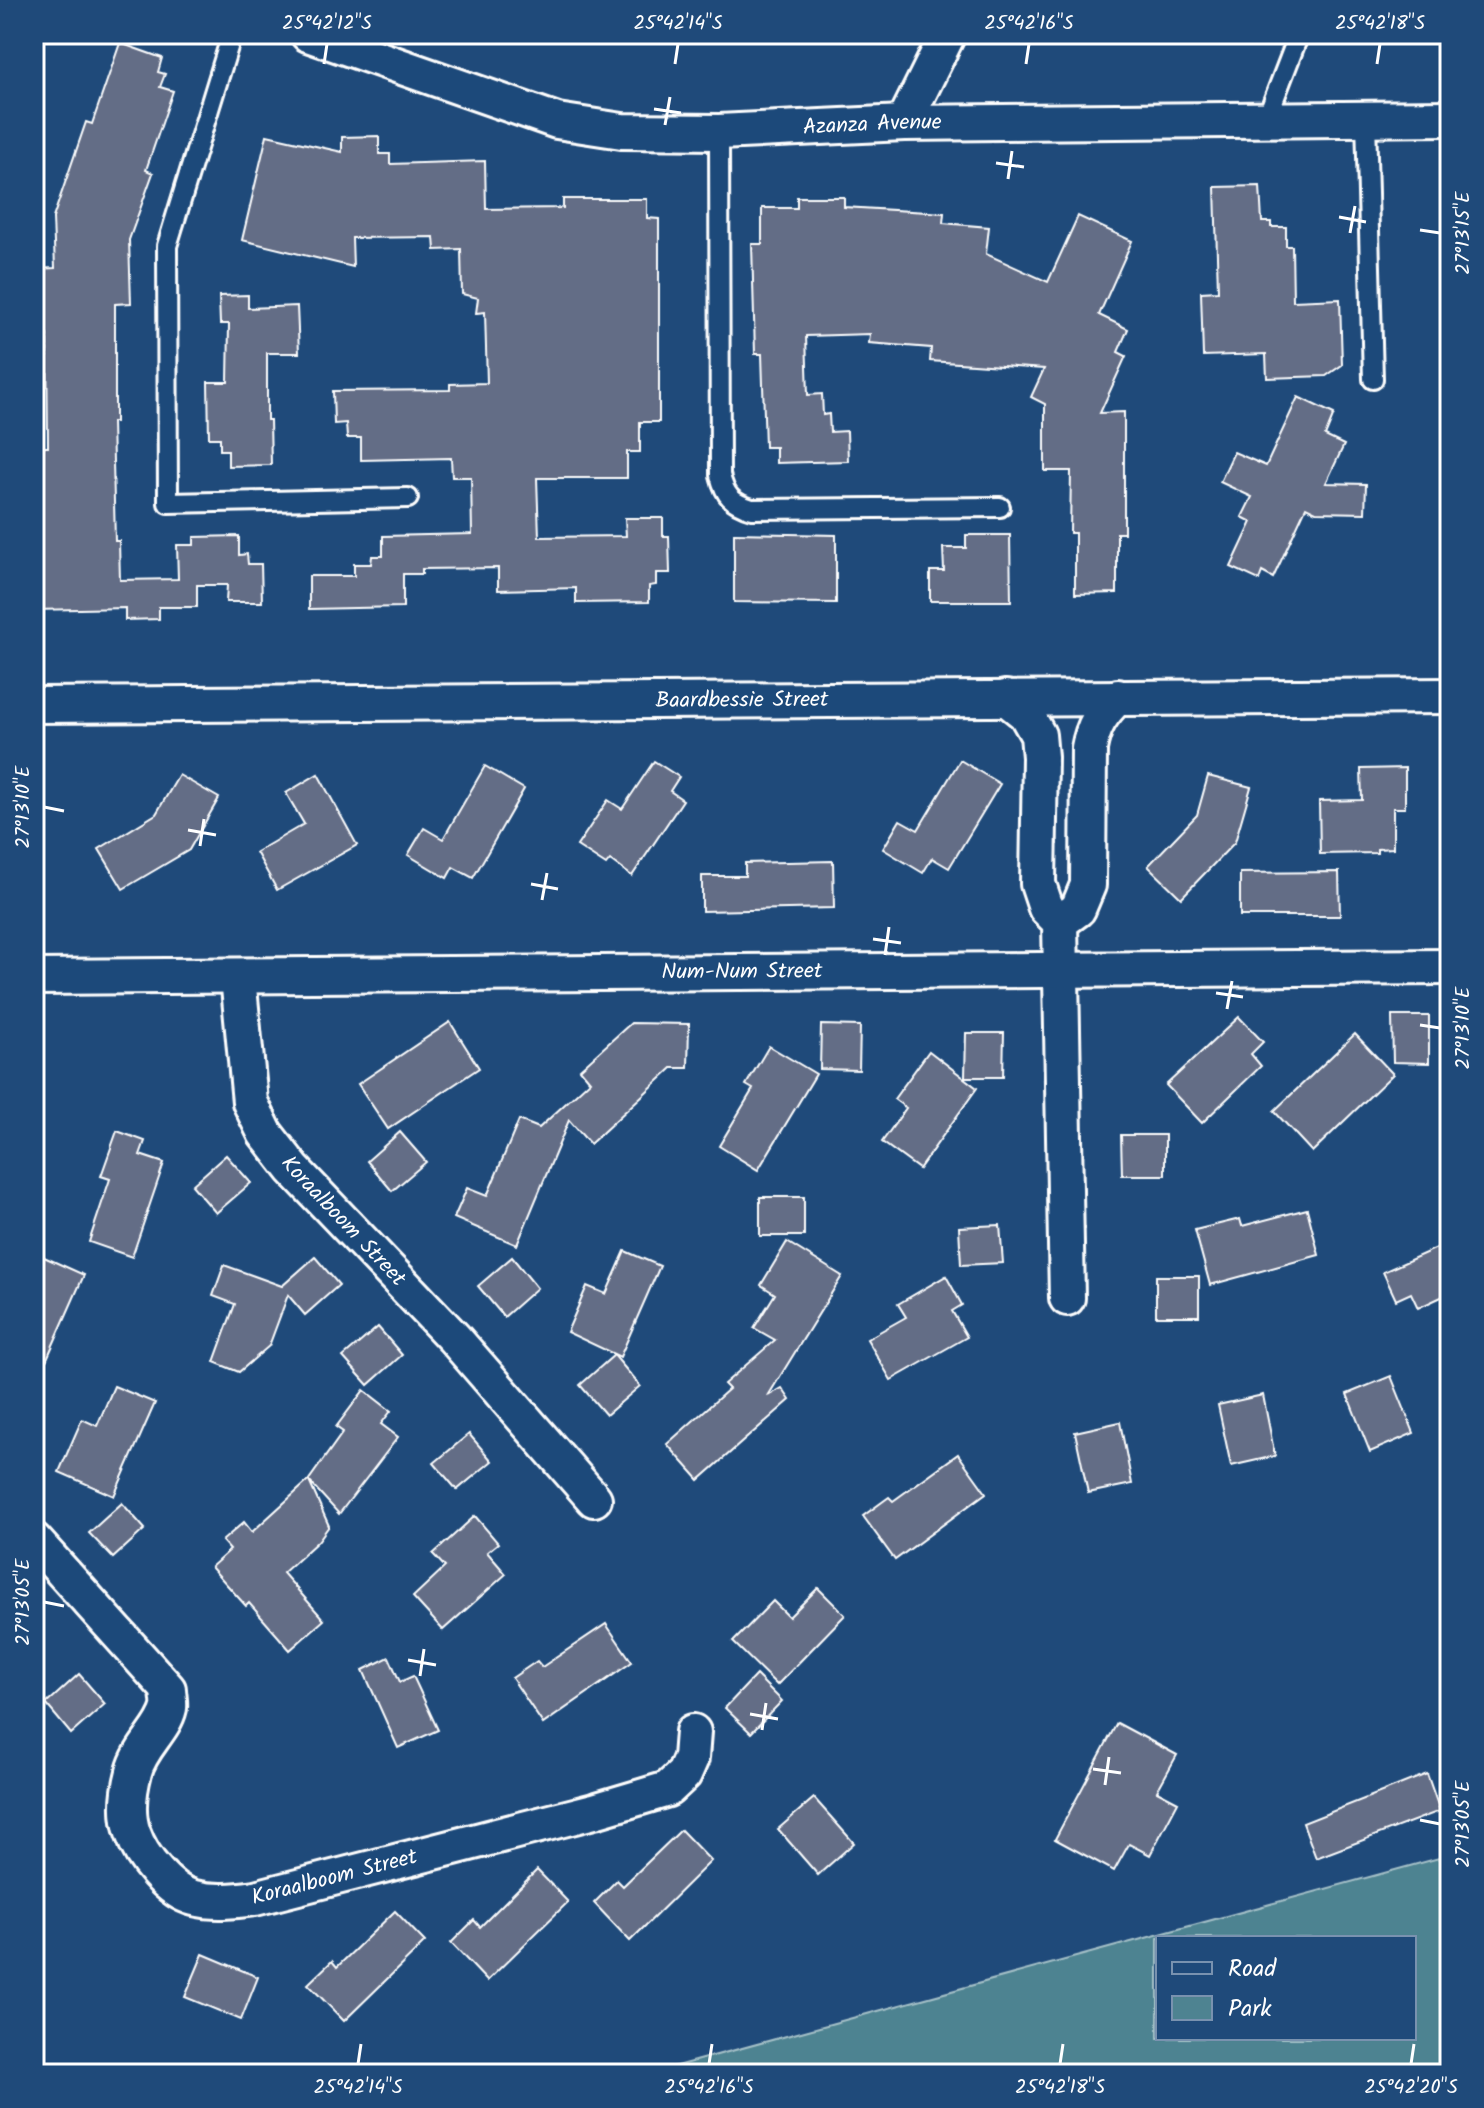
<svg xmlns="http://www.w3.org/2000/svg" width="1484" height="2108" viewBox="0 0 1484 2108" font-family="Kalam,sans-serif">
  <style>
    .green { fill: #4e8391; stroke: #a6c1c8; stroke-width: 2; fill-rule: evenodd }
    .building { fill: #646d86; stroke: #fff; stroke-width: 2 }
    .lines { fill: none; stroke-linecap: round; stroke-linejoin: round }
    .lane-casing { stroke: #fff; stroke-width: 24 }
    .street-casing { stroke: #fff; stroke-width: 40 }
    .lane { stroke: #1f4a7a; stroke-width: 18 }
    .street { stroke: #1f4a7a; stroke-width: 34 }
    .ticks { fill: none; stroke: #fff; stroke-width: 3 }
    .labels { text-anchor: middle; dominant-baseline: central; stroke-width: 6; stroke-linejoin: round; paint-order: stroke }
    .street-label { font-size: 22px; fill: #fff; stroke: #1f4a7a }
    .neatline { fill: none; stroke: #fff; stroke-width: 3 }
    .ticks-label { font-size: 20px; text-anchor: middle; fill: #fff }
  </style>
  <rect width="100%" height="100%" fill="#1f4a7a"/>
  <filter id="ink" filterUnits="userSpaceOnUse"><feTurbulence type="fractalNoise" baseFrequency=".0125" numOctaves="2"/><feDisplacementMap in="SourceGraphic" scale="16" xChannelSelector="R" yChannelSelector="G"/><feConvolveMatrix kernelMatrix="1 2 1 2 8 2 1 2 1" color-interpolation-filters="sRGB"/></filter>
  <g filter="url(#ink)">
    <path class="green" d="M1450,1855V2074H647ZM1158,1938H1414V2038H1158Z"/>
    <g class="building">
      <path d="M120,43L162,58L158,72L165,74L160,87L173,91L146,170L153,173L129,240L131,303L115,304V422H112L115,541H119L120,580L178,579L177,545H194V537L239,536V555L247,554L248,564H261L262,602H226L227,585H197V607H159V619L125,620V608L34,610V447H48L47,334H38L36,269L55,268L53,218L86,122L92,124Z"/>
      <path d="M267,135L342,152V137L379,136V154H390V164L485,161L486,209L563,208V199H647V218L659,219V422H640V452H627V478H537L539,537L626,536L625,518H663V536H669L670,573H656V585L649,586V602L576,603V588L498,590V568L422,569V574H403V607L309,609V576H354V564H371L372,556H383V536L472,534L471,477H452L451,458L361,460V438H347L346,423L334,424L333,391L450,390V384L487,383L485,312L476,313L478,298L462,294L461,249L435,250L434,237L352,238L353,267L242,240Z"/>
      <path d="M1260,186L1262,222H1271V227H1286V246H1292L1293,301L1340,299L1342,365L1326,376L1267,378L1266,354L1203,356L1201,292L1218,291L1215,187Z"/>
      <path d="M797,197H844V207L944,213L943,223L989,227L986,254L1048,282L1078,216L1132,241L1099,315L1128,329L1118,352L1126,356L1100,413L1124,412V533H1117V593L1075,594V533H1070L1071,471H1045V404L1031,397L1044,369L930,361L931,348L869,343L870,334L806,336L808,395L822,394L823,415L829,414L830,432L847,431L848,461L776,463V447H765L762,354H755L752,244H762V208H797Z"/>
      <path d="M248,295V308L297,306L299,353H267V420H270L271,465L228,466V450H220V438H209L208,382H228L229,324H220L219,296Z"/>
      <path d="M1298,397L1334,414L1325,436L1344,445L1326,483L1366,484L1365,513L1316,512L1306,507L1273,578L1262,572L1259,580L1231,567L1252,522L1242,517L1252,497L1220,482L1234,452L1266,466Z"/>
      <path d="M734,533L836,535V603L734,602Z"/>
      <path d="M966,535H1010L1011,601H930V571H944L943,548H966Z"/>
      <path d="M960,760L1000,784L949,868L932,858L923,873L883,849L900,820L918,830Z"/>
      <path d="M654,761L679,777L670,791L683,800L632,876L610,860L606,865L577,846L608,800L622,809Z"/>
      <path d="M485,766L524,789L473,878L453,867L447,878L408,855L424,828L443,839Z"/>
      <path d="M1405,768V808H1393V848L1377,849V853L1320,854L1319,801L1362,800L1361,769Z"/>
      <path d="M318,774L357,845L277,890L256,852L304,824L286,793Z"/>
      <path d="M179,775L219,798L189,850L123,889L99,849L156,814Z"/>
      <path d="M1208,776L1251,787L1235,842L1181,898L1148,866L1197,815Z"/>
      <path d="M833,861L834,908L702,911V876H745V863Z"/>
      <path d="M1339,872L1340,916H1240V873Z"/>
      <path d="M1392,1016H1429V1063L1393,1062Z"/>
      <path d="M1239,1017L1263,1042L1251,1054L1261,1066L1202,1123L1166,1085Z"/>
      <path d="M450,1022L479,1068L388,1129L358,1084Z"/>
      <path d="M631,1023L689,1024L688,1068H672L590,1144L569,1120L517,1245L454,1218L467,1188L487,1196L519,1120L539,1128L590,1081L580,1069Z"/>
      <path d="M821,1025L860,1026L859,1070L820,1069Z"/>
      <path d="M966,1033H1004L1003,1077H965Z"/>
      <path d="M1355,1034L1393,1074L1312,1152L1274,1111Z"/>
      <path d="M769,1046L816,1074L758,1170L719,1146L753,1089L746,1085Z"/>
      <path d="M929,1051L977,1088L919,1169L882,1142L906,1108L894,1099Z"/>
      <path d="M117,1131L145,1141L140,1155L164,1163L132,1257L89,1242L110,1179L101,1176Z"/>
      <path d="M400,1132L426,1162L392,1191L367,1161Z"/>
      <path d="M1121,1135H1165V1175H1122Z"/>
      <path d="M226,1155L251,1183L216,1213L192,1185Z"/>
      <rect x="760" y="1197" width="44" height="39"/>
      <path d="M1307,1209L1319,1255L1210,1285L1195,1230L1240,1219L1242,1226Z"/>
      <path d="M1000,1225L1003,1263L961,1265L959,1227Z"/>
      <path d="M787,1242L842,1276L768,1396L782,1388L790,1400L699,1480L667,1444L729,1389L724,1384L775,1340L754,1328L775,1294L761,1285Z"/>
      <path d="M1450,1242V1293L1418,1308L1411,1293L1396,1300L1383,1272Z"/>
      <path d="M625,1251L660,1266L620,1357L567,1332L587,1286L606,1294Z"/>
      <path d="M44,1257L84,1275L34,1388V1280Z"/>
      <path d="M315,1257L339,1285L305,1315L288,1295L269,1346L239,1372L214,1362L235,1304L213,1296L224,1265L282,1286Z"/>
      <path d="M512,1257L537,1288L504,1317L478,1286Z"/>
      <path d="M946,1276L962,1305L952,1311L967,1337L891,1380L867,1339L906,1317L898,1304Z"/>
      <rect x="1156" y="1276" width="43" height="40"/>
      <path d="M378,1327L402,1355L368,1385L343,1357Z"/>
      <path d="M614,1355L640,1386L606,1415L580,1385Z"/>
      <path d="M1391,1376L1414,1433L1370,1452L1347,1394Z"/>
      <path d="M114,1386L155,1403L114,1496L59,1472L82,1419L97,1426Z"/>
      <path d="M364,1390L391,1411L381,1424L398,1437L339,1514L309,1481L329,1526L318,1541L283,1573L324,1620L290,1650L249,1603L246,1606L211,1567L230,1550L222,1541L244,1522L252,1532L308,1481L343,1432L336,1427Z"/>
      <path d="M1263,1395L1275,1456L1231,1466L1218,1405Z"/>
      <path d="M1120,1422L1132,1484L1088,1493L1075,1432Z"/>
      <path d="M469,1434L492,1461L457,1490L434,1463Z"/>
      <path d="M958,1454L986,1493L895,1560L863,1516L889,1497L893,1501Z"/>
      <path d="M122,1503L145,1529L113,1558L89,1533Z"/>
      <path d="M475,1516L498,1543L487,1552L506,1574L443,1630L413,1597L445,1567L433,1554Z"/>
      <path d="M818,1588L845,1615L777,1685L733,1642L773,1601L789,1617Z"/>
      <path d="M606,1624L632,1662L543,1724L512,1678L537,1661L542,1667Z"/>
      <path d="M389,1657L400,1682L413,1676L438,1730L398,1748L363,1670Z"/>
      <path d="M79,1674L105,1704L71,1734L46,1704Z"/>
      <path d="M756,1675L782,1701L751,1733L725,1708Z"/>
      <path d="M1117,1723L1177,1755L1157,1791L1178,1802L1150,1855L1129,1844L1114,1871L1055,1839Z"/>
      <path d="M1427,1774L1440,1811L1316,1858L1303,1823Z"/>
      <path d="M814,1798L854,1843L818,1875L778,1829Z"/>
      <path d="M681,1830L711,1861L630,1941L594,1903L617,1880L623,1886Z"/>
      <path d="M537,1870L568,1902L487,1981L451,1943L474,1920L480,1927Z"/>
      <path d="M395,1911L425,1942L344,2021L308,1984L332,1961L337,1967Z"/>
      <path d="M203,1954L258,1977L241,2020L185,1997Z"/>
    </g>
    <g class="lines">
      <g class="lane-casing">
        <g id="lane">
          <path d="M232,34L167,246L168,503L408,498"/>
          <path d="M1366,119L1373,379"/>
          <path d="M1266,120L1299,34"/>
          <path d="M719,132L720,475C725,496 732,503 752,509L1000,507"/>
        </g>
      </g>
      <g class="street-casing">
        <g id="street">
          <path id="s1" d="M308,34L557,121L622,131L719,132L904,123L1450,118"/>
          <path d="M904,123L948,34"/>
          <path d="M1006,698L1026,714L1038,735L1040,757L1038,884L1046,908L1060,922L1067,1298"/>
          <path id="s2" d="M34,705L1450,696"/>
          <path d="M1060,922L1078,909L1088,885L1089,749C1093,726 1101,713 1118,697"/>
          <path id="s3" d="M34,977L1450,967"/>
          <path id="s4" d="M238,977L250,1102L265,1133L293,1169L454,1338L594,1499"/>
          <path id="s5" d="M34,1540L168,1689C168,1695 170,1702 169,1708C164,1730 140,1747 134,1772C129,1791 126,1813 133,1833C141,1857 169,1892 194,1898C214,1903 234,1901 255,1898L594,1811L668,1789L684,1774L691,1758L693,1732"/>
        </g>
      </g>
      <use href="#lane" class="lane"/>
      <use href="#street" class="street"/>
    </g>
  </g>
  <path class="ticks" d="M324,64L327,44M675,64L678,44M1026,64L1029,44M1377,64L1380,44M654,109L681,113M665,125L670,97M996,163L1024,167M1008,179L1012,151M1339,217L1366,222M1420,230L1440,233M1350,233L1355,206M44,807L64,811M188,830L216,835M200,846L204,819M531,884L558,889M542,900L547,873M873,939L901,943M885,955L889,927M1216,993L1243,997M1227,1009L1232,981M1420,1025L1440,1028M44,1602L64,1606M408,1660L436,1665M420,1676L424,1649M750,1714L778,1719M762,1730L766,1703M1093,1769L1121,1773M1105,1785L1109,1757M1420,1820L1440,1824M358,2064L361,2044M709,2064L712,2044M1060,2064L1063,2044M1411,2064L1414,2044"/>
  <g class="labels">
    <g class="street-label">
      <text stroke="none"><textPath href="#s1" startOffset="580">Azanza Avenue</textPath></text>
      <text stroke="none"><textPath href="#s2" startOffset="708">Baardbessie Street</textPath></text>
      <text stroke="none"><textPath href="#s3" startOffset="708">Num-Num Street</textPath></text>
      <text stroke="none"><textPath href="#s4" startOffset="278">Koraalboom Street</textPath></text>
      <text stroke="none"><textPath href="#s5" startOffset="590">Koraalboom Street</textPath></text>
    </g>
  </g>
  <rect width="1484" height="2108" fill="none" stroke="#1f4a7a" stroke-width="88"/>
  <rect x="1156" y="1936" width="260" height="104" fill="#1f4a7a" stroke="#7992af" stroke-width="2"/>
  <rect x="1172" y="1962" width="40" height="12" fill="#1f4a7a" stroke="#7992af" stroke-width="2"/>
  <text x="1228" y="1976" font-size="24" fill="#ffffff">Road</text>
  <rect x="1172" y="1996" width="40" height="24" fill="#4e8391" stroke="#7992af" stroke-width="2"/>
  <text x="1228" y="2016" font-size="24" fill="#ffffff">Park</text>
  <rect x="44" y="44" width="1396" height="2020" class="neatline"/>
  <g class="ticks-label">
    <text x="327" y="29">25°42'12"S</text>
    <text x="678" y="29">25°42'14"S</text>
    <text x="1029" y="29">25°42'16"S</text>
    <text x="1380" y="29">25°42'18"S</text>
    <text transform="translate(1462 233) rotate(-90)" y="7">27°13'15"E</text>
    <text transform="translate(22 807) rotate(-90)" y="7">27°13'10"E</text>
    <text transform="translate(1462 1028) rotate(-90)" y="7">27°13'10"E</text>
    <text transform="translate(22 1602) rotate(-90)" y="7">27°13'05"E</text>
    <text transform="translate(1462 1824) rotate(-90)" y="7">27°13'05"E</text>
    <text x="358" y="2093">25°42'14"S</text>
    <text x="709" y="2093">25°42'16"S</text>
    <text x="1060" y="2093">25°42'18"S</text>
    <text x="1411" y="2093">25°42'20"S</text>
  </g>
</svg>
